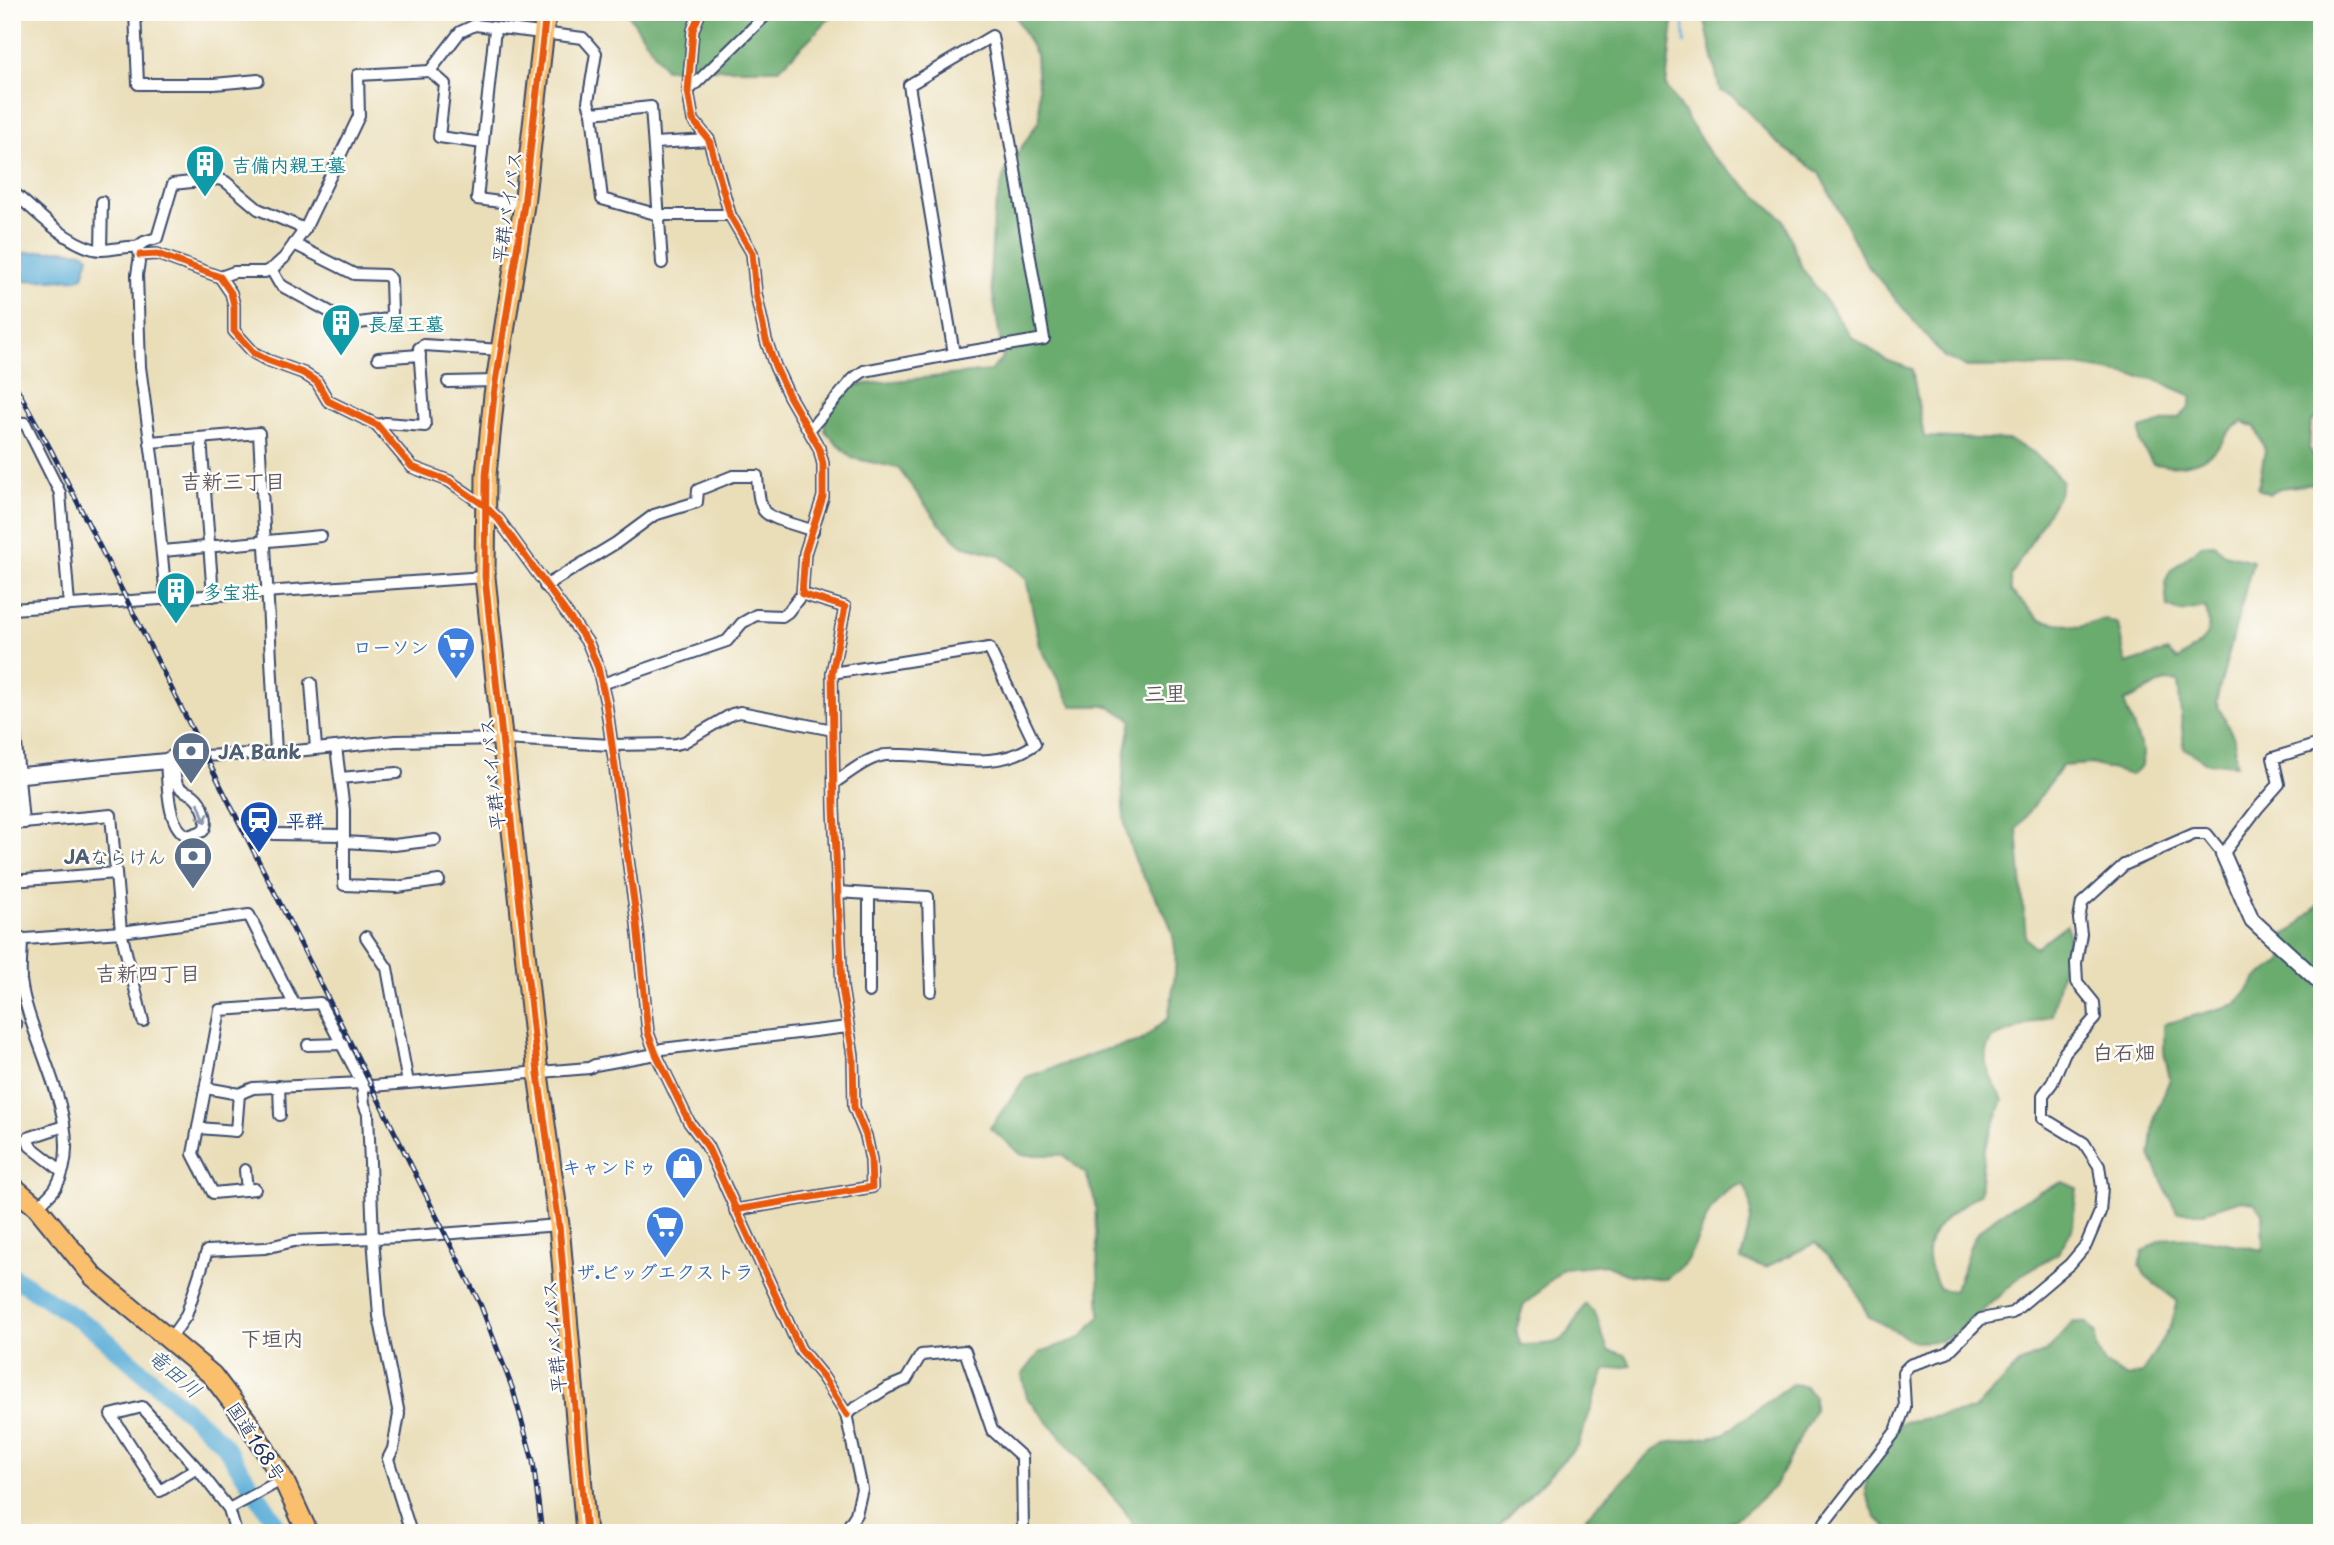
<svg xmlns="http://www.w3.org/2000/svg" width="2334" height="1545" viewBox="0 0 2334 1545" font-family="'Playpen Sans','Klee One',sans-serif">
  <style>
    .forest { fill: #6bab6e; stroke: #436d66; stroke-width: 2 }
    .water { fill: #5dafd8; stroke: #3c6f9b; stroke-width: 2 }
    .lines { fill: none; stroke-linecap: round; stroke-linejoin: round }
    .stream { stroke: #5dafd8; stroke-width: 2.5 }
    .river { stroke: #5dafd8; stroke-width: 18 }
    .minor-casing { stroke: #3a496c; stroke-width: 14 }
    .tertiary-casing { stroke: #3a496c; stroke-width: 18 }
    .trunk-casing { stroke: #3a496c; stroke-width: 23 }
    .minor { stroke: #fff; stroke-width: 10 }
    .tertiary { stroke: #fff; stroke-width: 14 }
    .trunk { stroke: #f9bf6d; stroke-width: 19 }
    .rail-casing { stroke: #1b2f5e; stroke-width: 5 }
    .rail { stroke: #fdfcf7; stroke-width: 2.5; stroke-dasharray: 8; stroke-linecap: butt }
    .cycleway-casing { stroke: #fdfcf7; stroke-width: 11 }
    .cycleway { stroke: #e8590c; stroke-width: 7 }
    .oneway { stroke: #8d97ae }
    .labels { text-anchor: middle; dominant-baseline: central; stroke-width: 5; stroke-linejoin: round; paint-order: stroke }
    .culture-label { font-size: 19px; font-weight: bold; fill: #0d838f; stroke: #fdfcf7; text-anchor: start }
    .street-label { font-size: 19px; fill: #1b2f5e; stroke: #fdfcf7 }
    .shop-label { font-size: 19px; font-weight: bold; fill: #366cbe; stroke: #fdfcf7; text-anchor: end }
    .service-label { font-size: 19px; font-weight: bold; fill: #4e5e75; stroke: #fdfcf7; text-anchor: start }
    .transit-label { font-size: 19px; font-weight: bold; fill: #164399; stroke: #fdfcf7; text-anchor: start }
    .neighbourhood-label { font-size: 21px; font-weight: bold; fill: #5f5862; stroke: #fdfcf7 }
    .water-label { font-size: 21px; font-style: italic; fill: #325c89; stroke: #fdfcf7 }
  </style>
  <rect width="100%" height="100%" fill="#fdfcf7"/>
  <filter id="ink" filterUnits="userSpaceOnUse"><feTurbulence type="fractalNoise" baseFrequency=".0143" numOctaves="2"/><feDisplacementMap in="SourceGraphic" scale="14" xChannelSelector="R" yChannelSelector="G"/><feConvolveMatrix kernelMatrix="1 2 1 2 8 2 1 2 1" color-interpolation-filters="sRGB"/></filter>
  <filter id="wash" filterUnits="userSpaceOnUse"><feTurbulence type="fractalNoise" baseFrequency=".00686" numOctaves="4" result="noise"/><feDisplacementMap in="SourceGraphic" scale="28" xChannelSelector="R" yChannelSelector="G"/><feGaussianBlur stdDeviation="1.57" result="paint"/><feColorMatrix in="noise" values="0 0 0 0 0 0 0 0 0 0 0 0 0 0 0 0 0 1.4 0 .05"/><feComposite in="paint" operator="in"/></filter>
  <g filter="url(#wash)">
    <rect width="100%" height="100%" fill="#eadeb9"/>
    <g class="forest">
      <path d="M627,12H836L779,69H665Z"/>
      <path d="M1013,12H2322V413L2311,422L2309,448L2322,468V483L2280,488L2269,494L2258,489L2265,450L2255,427L2243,422C2225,430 2228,438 2216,449C2197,467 2177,467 2153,464L2140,443V429L2180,417L2189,408L2192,396L2154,379L2077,366L1967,367L1944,357L1867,265L1819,173L1776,142L1732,95L1720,91L1704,16L1673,22L1666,86L1711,155L1782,218L1802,268L1851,336L1886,360L1912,369L1924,437L2008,440L2033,452L2062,480L2059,494L2011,576V591L2040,620L2079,627L2105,619L2118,624L2126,664L2167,651L2178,660C2200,644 2216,637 2205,607L2180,612L2167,607L2165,582L2170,571L2201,545L2214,544L2224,554L2253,561L2216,702L2234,738L2236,765L2205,762L2184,748L2178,682L2165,681L2124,702L2143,752L2142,766L2131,775L2091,764L2062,766L2017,829L2026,938L2035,948L2067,924L2069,937L2052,1015L1991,1039C1978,1063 1991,1077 2003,1100L1984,1151L1980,1193C1956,1210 1921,1229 1929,1264C1931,1272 1936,1281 1940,1289L1953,1291C1963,1277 1964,1262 1970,1246C1981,1217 2036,1193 2063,1182L2077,1188L2072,1230L2058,1253L2023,1274L1967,1325L1941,1341L1915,1342L1868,1316L1851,1280L1815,1243L1766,1267L1741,1260C1746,1234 1759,1207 1743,1184C1706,1194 1705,1232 1687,1260C1682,1268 1673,1273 1666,1279L1628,1275L1605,1265L1563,1269L1523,1306L1516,1331L1521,1345C1568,1344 1562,1344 1585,1304L1595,1313L1608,1351L1626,1355L1632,1366L1605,1370L1578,1445L1493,1533H1138L1123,1508L1027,1398L1022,1375L1040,1352L1081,1338L1100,1316L1095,1201L1086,1174L1063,1155H1022L990,1128L1026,1077L1104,1050L1141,1041L1168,1018C1174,984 1182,950 1167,918C1156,896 1140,875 1132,852C1117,809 1122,763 1132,720L1109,706H1072L1040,646L1026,578L999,555L962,545L939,523L898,468L852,458L825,431V403L857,385L990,371L1003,358L990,275L994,215L1004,174L1040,119L1036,55Z"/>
      <path d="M2322,901V1533H1892L1876,1518L1866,1494V1460L1882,1438L1904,1422L1974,1410L2021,1362L2046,1352L2073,1322L2087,1323L2096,1334V1347L2105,1364L2128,1377L2142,1373L2170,1326L2177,1301L2146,1277L2140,1265L2142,1253C2149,1247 2156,1241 2165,1239C2195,1234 2234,1245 2263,1250L2262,1214L2254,1202L2241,1200L2204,1212H2177L2150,1156L2155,1116L2170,1079L2164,1052V1024L2237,1004L2258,977L2282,962V936L2293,930Z"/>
      <path d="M1792,1384L1805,1386L1814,1396V1410L1775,1486L1745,1513L1708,1533H1578L1586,1517L1652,1451L1665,1443L1722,1435Z"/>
    </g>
    <path class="water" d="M61,250L82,252L89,256L83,276L78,279L12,281V254Z"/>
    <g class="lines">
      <path class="stream" d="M1683,12L1685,43"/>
      <path class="river" d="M12,1276L96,1331L222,1442L274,1520L279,1533"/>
    </g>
  </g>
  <g filter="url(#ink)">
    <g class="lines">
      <g class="minor-casing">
        <g id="minor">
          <path d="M135,12L138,84H214L258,80"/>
          <path d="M700,12L693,30L688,91L693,120L709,140L730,215L752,253L756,294L766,340L775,366L789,396L819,448L823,464V497L805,553L802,594L845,607L832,673L834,808L842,988L853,1056L854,1107L866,1136L871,1160L872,1187L735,1210"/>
          <path d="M495,29L477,199L524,205"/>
          <path d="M992,36L1044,339L954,354L909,85Z"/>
          <path d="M430,71L445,84L439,137L483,143"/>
          <path d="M688,91L769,12"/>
          <path d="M592,113L651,107L662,263"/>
          <path d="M654,143L709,140"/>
          <path d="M12,191C35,211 64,241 93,249C108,253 122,245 137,247L140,255L137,275L140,367L154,471L166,598"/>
          <path d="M137,247L144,242L157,238L173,184L219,179L226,182L258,209L305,229"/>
          <path d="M101,250L102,202"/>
          <path d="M140,255L157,254L220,277L231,293L234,305V331L254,353L267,360L303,373L317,382L328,401L377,425L412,467L449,481L485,506L499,520L588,643L598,668L606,703L637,923L648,1033L656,1054L689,1122L707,1146L800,1349L823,1377L847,1415"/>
          <path d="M271,269L279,283L284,287L352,324L388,319L392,313L391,279L386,275L354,274L294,244"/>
          <path d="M220,277L234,272H265L274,267L284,258L305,229L359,116L358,75L430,71L460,32L475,25L583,38L596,53L588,102L592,113L602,199L659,215H730"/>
          <path d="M378,358L420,355"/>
          <path d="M448,382L496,381"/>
          <path d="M12,422L25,423L60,493L69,605"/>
          <path d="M377,425L385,423L425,426L419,348L424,345L501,350"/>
          <path d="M810,429L854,378L864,371L954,354"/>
          <path d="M201,438L213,596"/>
          <path d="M150,442L259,433L276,753"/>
          <path d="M163,551L321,536"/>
          <path d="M545,586L616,543L654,515L697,502L698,490L733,476H757C758,487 758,502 764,511C771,520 802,526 813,531"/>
          <path d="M12,609L485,577"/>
          <path d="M832,673L989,648L1035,744C995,773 947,755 902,755C896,755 887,754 881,756C864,760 848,774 834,783"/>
          <path d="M311,683L316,748"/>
          <path d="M602,684L727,641L742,623L756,615L782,616L788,612L802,594"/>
          <path d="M12,698L23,823"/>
          <path d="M336,747L344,810V885L397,887L439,881"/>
          <path d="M166,761C168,781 166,827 188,836L203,831C210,821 203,803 193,795C187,792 182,791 178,786C173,778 175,765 175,757L276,753L395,741L504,739L611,745L676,744L684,742L732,714L740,712L833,730"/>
          <path d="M340,778L397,773"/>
          <path d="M12,824L111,815L121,932L143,1021"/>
          <path d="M274,834L344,835"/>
          <path d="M344,842L394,845L435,840"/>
          <path d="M12,881L116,873"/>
          <path d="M838,892L869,894V992"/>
          <path d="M869,894L928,897L931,991"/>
          <path d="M366,937L387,968L408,1083"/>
          <path d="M22,938C22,951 20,967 21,980C28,1041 90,1129 56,1187C52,1194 43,1201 37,1207"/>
          <path d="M12,940L121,932L249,915L294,1004"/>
          <path d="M12,1026L16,1025"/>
          <path d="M308,1045L343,1044"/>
          <path d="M279,1086L280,1115"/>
          <path d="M206,1088L239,1094L253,1088L362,1083L372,1086L589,1068L595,1065L656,1054L662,1049L848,1027"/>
          <path d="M199,1128L236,1131L239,1094"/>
          <path d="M245,1170L247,1190"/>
          <path d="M62,1171L30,1146L28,1138L64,1126"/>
          <path d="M255,1189L213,1193L193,1154L220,1010L320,1003L362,1083L364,1104L368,1114L373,1237L379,1316L399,1414L393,1449L388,1459L411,1533"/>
          <path d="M169,1340L186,1316L207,1251L265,1248L294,1241L401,1237L559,1225"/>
          <path d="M197,1468L160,1491L111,1415L142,1407L197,1468L229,1509L236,1533"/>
          <path d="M229,1509L283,1479"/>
          <path d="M844,1533L856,1514L862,1489L846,1414L887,1388L906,1380L921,1355L965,1351L992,1430L1022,1457L1023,1533"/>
          <path d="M1822,1533L1825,1522L1896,1431L1905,1407L1903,1372L1910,1365L1947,1353L1981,1319L2012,1313L2070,1264L2086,1245L2100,1212L2102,1187L2099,1166L2084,1143L2043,1118V1095L2052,1083L2065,1052L2095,1018L2094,1003L2077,982L2076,963L2081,934L2079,919L2082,903L2124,865L2194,834H2207L2223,854L2257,809L2279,784L2273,758L2322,743"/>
        </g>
      </g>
      <g class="tertiary-casing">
        <g id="tertiary">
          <path d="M12,776L166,761L175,757"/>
          <path d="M2223,854L2252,920L2322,984"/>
        </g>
      </g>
      <g class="trunk-casing">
        <g id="trunk">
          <path d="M546,12L524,205L494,395L486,475L485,577L538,1074L559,1225L586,1533"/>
          <path d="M12,1186L37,1207L94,1277L212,1375L247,1421L283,1479L308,1533"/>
        </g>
      </g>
      <use href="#minor" class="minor"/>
      <use href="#tertiary" class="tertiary"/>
      <use href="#trunk" class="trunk"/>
      <g class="rail-casing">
        <path id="rail" d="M12,379L51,450L341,1024L481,1306L513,1390L533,1461L542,1533"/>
      </g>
      <use href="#rail" class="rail"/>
      <g class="cycleway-casing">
        <g id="cycleway">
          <path d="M546,12L524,205L494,395L486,475L485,577L538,1074L559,1225L586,1533"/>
          <path d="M700,12L693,30L688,91L693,120L709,140L730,215L752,253L756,294L766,340L775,366L789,396L819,448L823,464V497L805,553L802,594L845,607L832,673L834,808L842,988L853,1056L854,1107L866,1136L871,1160L872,1187L735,1210"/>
          <path d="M140,255L157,254L220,277L231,293L234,305V331L254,353L267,360L303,373L317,382L328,401L377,425L412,467L449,481L485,506L499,520L588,643L598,668L606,703L637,923L648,1033L656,1054L689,1122L707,1146L800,1349L823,1377L847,1415"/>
        </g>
      </g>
      <use href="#cycleway" class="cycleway"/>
    </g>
    <defs><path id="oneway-shaft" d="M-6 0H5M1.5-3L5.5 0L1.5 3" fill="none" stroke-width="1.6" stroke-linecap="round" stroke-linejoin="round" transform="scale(1.75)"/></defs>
    <use class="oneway" href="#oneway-shaft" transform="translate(202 813) rotate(70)"/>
  </g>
  <defs>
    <g id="building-pin" transform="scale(2.0125)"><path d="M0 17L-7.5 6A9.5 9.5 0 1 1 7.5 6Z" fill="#0f9aa8" stroke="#fdfcf7"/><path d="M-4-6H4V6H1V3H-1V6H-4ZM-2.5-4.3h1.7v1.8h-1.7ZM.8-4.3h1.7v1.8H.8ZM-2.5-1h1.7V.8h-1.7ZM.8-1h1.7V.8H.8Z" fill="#fff"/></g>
    <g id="supermarket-pin" transform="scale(2.0125)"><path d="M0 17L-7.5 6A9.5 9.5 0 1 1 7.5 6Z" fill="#3f7fe0" stroke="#fdfcf7"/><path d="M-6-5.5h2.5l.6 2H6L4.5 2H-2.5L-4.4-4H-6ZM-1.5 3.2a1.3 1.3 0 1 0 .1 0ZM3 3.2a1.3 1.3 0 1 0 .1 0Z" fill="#fff"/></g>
    <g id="bank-pin" transform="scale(2.0125)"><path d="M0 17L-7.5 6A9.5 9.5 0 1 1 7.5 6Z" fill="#5c6f8a" stroke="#fdfcf7"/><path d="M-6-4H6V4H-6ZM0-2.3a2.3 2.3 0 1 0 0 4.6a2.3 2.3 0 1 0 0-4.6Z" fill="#fff"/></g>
    <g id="station-pin" transform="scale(2.0125)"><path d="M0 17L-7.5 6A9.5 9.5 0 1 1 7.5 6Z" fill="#1a4fb4" stroke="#fdfcf7"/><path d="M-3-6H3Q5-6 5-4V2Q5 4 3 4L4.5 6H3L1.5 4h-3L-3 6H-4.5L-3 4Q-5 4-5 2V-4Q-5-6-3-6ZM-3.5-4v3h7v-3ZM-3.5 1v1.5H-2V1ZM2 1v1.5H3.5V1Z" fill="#fff"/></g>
    <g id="shop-pin" transform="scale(2.0125)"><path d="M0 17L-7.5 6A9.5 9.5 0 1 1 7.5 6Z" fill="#3f7fe0" stroke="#fdfcf7"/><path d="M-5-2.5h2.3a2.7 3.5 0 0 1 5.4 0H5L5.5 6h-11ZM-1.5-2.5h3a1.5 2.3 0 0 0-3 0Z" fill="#fff"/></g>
  </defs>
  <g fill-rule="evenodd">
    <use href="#building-pin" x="205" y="164"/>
    <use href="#building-pin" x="341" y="323"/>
    <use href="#building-pin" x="176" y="591"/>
    <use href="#supermarket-pin" x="456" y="646"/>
    <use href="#bank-pin" x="191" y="751"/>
    <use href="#station-pin" x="259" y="820"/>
    <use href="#bank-pin" x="193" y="856"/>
    <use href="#shop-pin" x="684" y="1166"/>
    <use href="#supermarket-pin" x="665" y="1225"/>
  </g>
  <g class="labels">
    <g class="culture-label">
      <text x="232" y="164">吉備内親王墓</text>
      <text x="368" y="323">長屋王墓</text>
      <text x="203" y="591">多宝荘</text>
    </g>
    <g class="street-label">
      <text transform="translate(506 207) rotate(-82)">平群バイパス</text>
      <text transform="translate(491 774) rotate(-96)">平群バイパス</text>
      <text transform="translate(553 1337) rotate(-95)">平群バイパス</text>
      <text transform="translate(257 1441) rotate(57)">国道168号</text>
    </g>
    <g class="shop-label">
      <text x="429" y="646">ローソン</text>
      <text x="657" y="1166">キャンドゥ</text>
      <text x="665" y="1271" text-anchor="middle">ザ.ビッグエクストラ</text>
    </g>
    <g class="service-label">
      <text x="218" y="751">JA Bank</text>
      <text x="166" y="856" text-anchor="end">JAならけん</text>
    </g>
    <g class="transit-label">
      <text x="286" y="820">平群</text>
    </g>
    <g class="neighbourhood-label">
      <text x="233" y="480">吉新三丁目</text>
      <text x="1165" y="692">三里</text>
      <text x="148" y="972">吉新四丁目</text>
      <text x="2124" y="1051">白石畑</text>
      <text x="272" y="1337">下垣内</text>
    </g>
    <g class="water-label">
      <text transform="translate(176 1372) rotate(41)">竜田川</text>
    </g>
  </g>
  <rect width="2334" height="1545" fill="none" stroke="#fdfcf7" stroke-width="42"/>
</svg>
